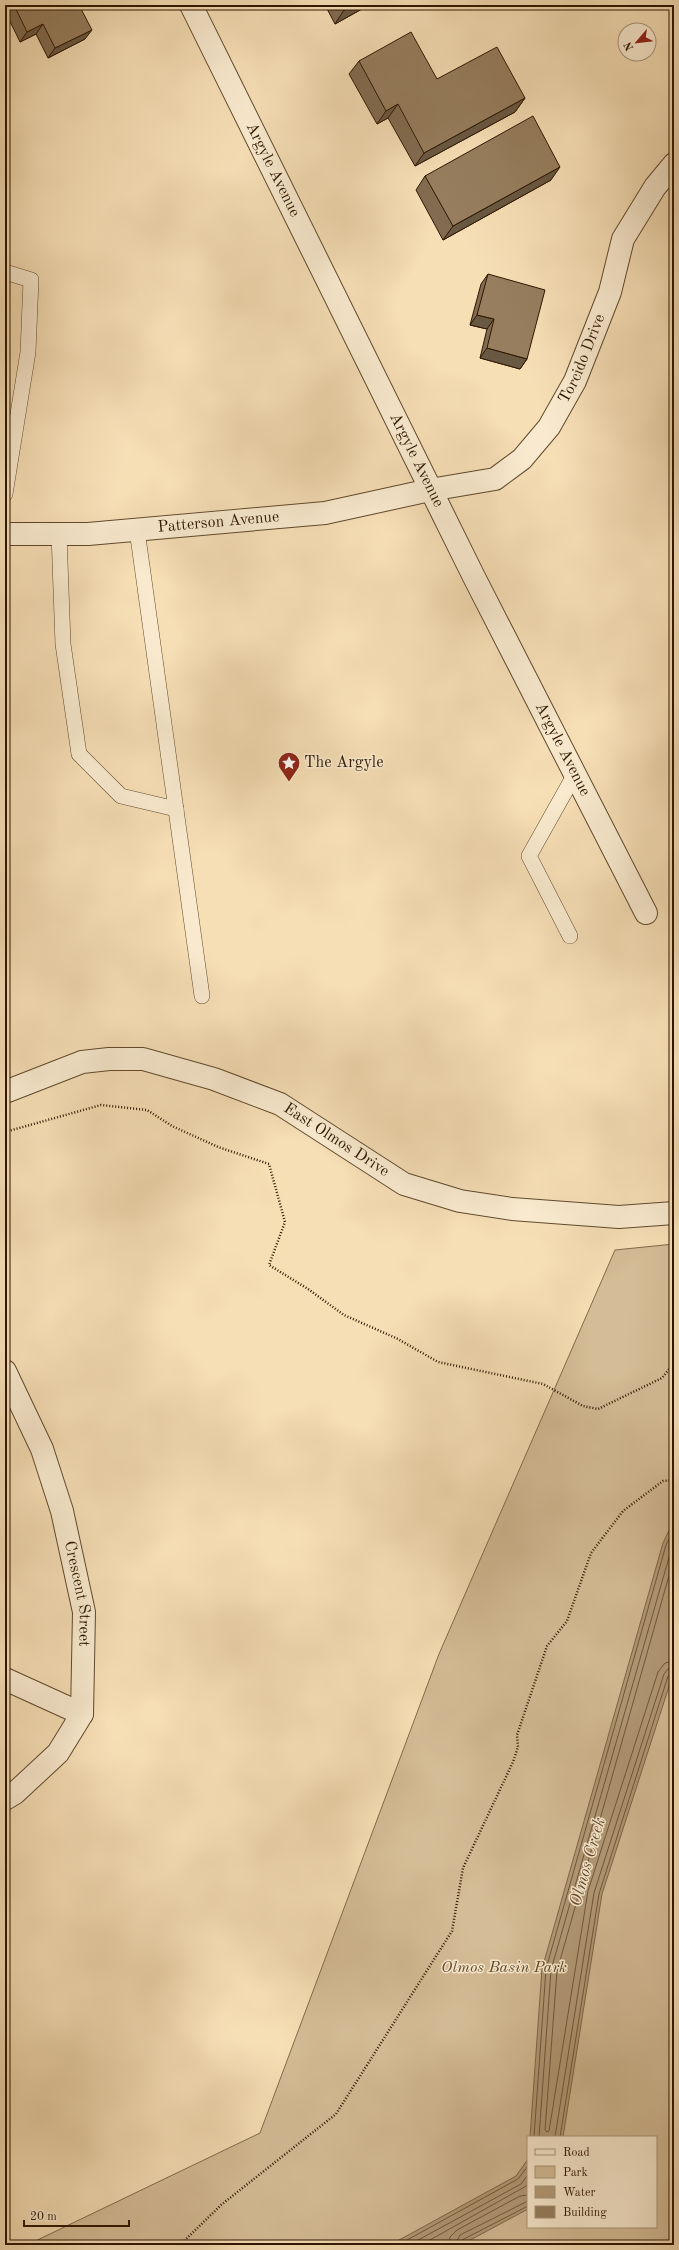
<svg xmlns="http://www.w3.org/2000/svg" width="679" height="2250" viewBox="0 0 679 2250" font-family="'Old Standard TT',serif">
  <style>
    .green { fill: #d4bc96; stroke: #816a4b; fill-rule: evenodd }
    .water { fill: #b29a77; stroke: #7d6647 }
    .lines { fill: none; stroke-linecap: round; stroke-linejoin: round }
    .shore { stroke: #70583c; stroke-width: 1 }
    .service-casing { stroke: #60492d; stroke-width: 16 }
    .minor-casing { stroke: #60492d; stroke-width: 24 }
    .path { stroke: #2e1700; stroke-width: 2.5; stroke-dasharray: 1 2; stroke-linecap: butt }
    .service { stroke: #f9eacf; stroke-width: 15 }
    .minor { stroke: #f9eacf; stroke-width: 22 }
    .wall { fill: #816c51; stroke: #2e1700 }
    .shaded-wall { fill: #695842; stroke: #2e1700 }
    .building { fill: #967e5e; stroke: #2e1700 }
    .labels { text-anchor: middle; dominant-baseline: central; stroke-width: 3; stroke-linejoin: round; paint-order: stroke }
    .street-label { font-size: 16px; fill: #2e1700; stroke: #f9eacf }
    .poi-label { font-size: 16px; fill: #2e1700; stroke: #f9eacf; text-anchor: start }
    .park-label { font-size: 16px; font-style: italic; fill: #60492d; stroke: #f9eacf }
    .water-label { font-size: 17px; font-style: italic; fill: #634b30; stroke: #f9eacf }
  </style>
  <rect width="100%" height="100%" fill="#f6deb5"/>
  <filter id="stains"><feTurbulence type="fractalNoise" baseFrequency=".005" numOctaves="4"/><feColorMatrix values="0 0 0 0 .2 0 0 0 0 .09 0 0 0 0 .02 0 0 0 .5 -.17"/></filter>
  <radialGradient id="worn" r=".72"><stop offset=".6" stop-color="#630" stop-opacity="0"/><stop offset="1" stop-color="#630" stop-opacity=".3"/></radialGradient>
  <path class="green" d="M674,1244V2245H27L260,2133L439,1654L615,1250ZM528,2137H656V2227H528Z"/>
  <g class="water">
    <path d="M674,1520V1671L602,1894L563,2137H530L542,1969L663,1543Z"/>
    <path d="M528,2159V2209L461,2245H390L516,2176Z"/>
  </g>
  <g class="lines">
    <g class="shore">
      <path d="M674,1558L557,1971L545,2130L547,2132L549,2131L588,1891L658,1672L665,1663L674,1661"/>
      <path d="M534,2137L546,1969L666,1545L674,1529"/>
      <path d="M539,2137L551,1970L674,1540"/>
      <path d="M555,2137L594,1893L664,1674L668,1669L674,1667"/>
      <path d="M560,2137L599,1894L668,1676L674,1672"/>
      <path d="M398,2245L518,2179L528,2166"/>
      <path d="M409,2245L521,2184L528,2175"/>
      <path d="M421,2245L528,2185"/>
      <path d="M449,2245L450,2237L457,2230L520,2196L528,2195"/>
      <path d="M455,2245L460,2235L528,2201"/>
      <path d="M460,2245L462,2240L528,2206"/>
    </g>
    <g class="service-casing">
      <g id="service">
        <path d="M5,272L31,280L28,352L5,494"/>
        <path d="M137,530L202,996"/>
        <path d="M59,534L63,644L79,754L121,796L176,809"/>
        <path d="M570,936L529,856L575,774"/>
      </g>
    </g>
    <g class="minor-casing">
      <g id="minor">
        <path id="s1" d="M191,5L474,577L646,913"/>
        <path id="s2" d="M5,534H88L325,513L430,490L495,479L522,459L549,427L575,381L610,292L623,239L655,187L674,164"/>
        <path id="s3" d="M5,1092L82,1062L109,1059H143L214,1079L280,1104L404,1184L460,1201L512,1209L619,1217L674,1213"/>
        <path id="s4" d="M5,1371L42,1449L62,1511L84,1612L82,1714L58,1753L15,1793L5,1799"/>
        <path d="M5,1679L82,1714"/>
      </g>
    </g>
    <g class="path">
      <path d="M5,1132L101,1105L147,1110L172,1126L218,1147L269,1164L285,1222L269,1265L308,1289L344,1315L398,1339L438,1362L543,1384L583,1406L598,1409L662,1378L674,1363"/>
      <path d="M180,2245L221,2205L336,2114L452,1931L463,1868L513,1762L518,1747L517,1735L547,1646L567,1621L591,1553L623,1511L663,1481L674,1480"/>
    </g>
    <use href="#service" class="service"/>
    <use href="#minor" class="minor"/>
  </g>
  <g class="wall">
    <path d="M5,5H79L85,39L48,58L36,34L20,42L5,11Z"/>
    <path d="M325,5H369L335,24Z"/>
    <path d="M359,61L437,79L525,98L515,112L415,166L388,118L377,124L349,74Z"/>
    <path d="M425,176L551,180L443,240L416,190Z"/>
    <path d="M488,274L527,359L520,369L480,358L487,329L470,325L481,284Z"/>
  </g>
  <g class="shaded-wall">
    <path d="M354,5H369L335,24L344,10Z"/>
    <path d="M43,24L36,34L20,42L27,32Z"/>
    <path d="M92,30L85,39L48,58L55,48Z"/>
    <path d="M525,98L515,112L415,166L424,153Z"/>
    <path d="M398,104L388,118L377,124L386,111Z"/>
    <path d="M560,167L551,180L443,240L453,226Z"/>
    <path d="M477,315L494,319L487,329L470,325Z"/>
    <path d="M487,348L527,359L520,369L480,358Z"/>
  </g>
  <g class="building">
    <path d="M14,5H79L92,30L55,48L43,24L27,32Z"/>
    <path d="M342,5H354L344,10Z"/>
    <path d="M411,32L437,79L497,47L525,98L424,153L398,104L386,111L359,61Z"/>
    <path d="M533,116L560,167L453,226L425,176Z"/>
    <path d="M488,274L545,290L527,359L487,348L494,319L477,315Z"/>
  </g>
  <defs>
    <g id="sight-pin" transform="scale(1.15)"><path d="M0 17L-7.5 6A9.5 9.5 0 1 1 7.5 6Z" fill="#8f2418" stroke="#f9eacf"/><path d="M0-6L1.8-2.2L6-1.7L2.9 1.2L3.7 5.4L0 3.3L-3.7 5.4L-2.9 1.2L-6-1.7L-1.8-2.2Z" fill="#fff"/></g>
  </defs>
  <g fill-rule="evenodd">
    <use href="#sight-pin" x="289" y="763"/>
  </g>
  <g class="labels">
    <g class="street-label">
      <text stroke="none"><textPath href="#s1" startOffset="184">Argyle Avenue</textPath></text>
      <text stroke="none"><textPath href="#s2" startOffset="646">Torcido Drive</textPath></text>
      <text stroke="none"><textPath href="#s1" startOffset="508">Argyle Avenue</textPath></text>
      <text stroke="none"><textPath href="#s2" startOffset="214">Patterson Avenue</textPath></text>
      <text stroke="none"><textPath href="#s1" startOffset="832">Argyle Avenue</textPath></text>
      <text stroke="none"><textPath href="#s3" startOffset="355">East Olmos Drive</textPath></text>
      <text stroke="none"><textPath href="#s4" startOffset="236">Crescent Street</textPath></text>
    </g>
    <g class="poi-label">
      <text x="304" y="763">The Argyle</text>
    </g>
    <g class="park-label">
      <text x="504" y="1968">Olmos Basin Park</text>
    </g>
    <g class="water-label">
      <text transform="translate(588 1862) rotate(-74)">Olmos Creek</text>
    </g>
  </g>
  <rect width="679" height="2250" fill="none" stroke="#f6deb5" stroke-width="20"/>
  <rect x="6" y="6" width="667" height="2238" fill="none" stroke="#2e1700" stroke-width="2"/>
  <rect x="10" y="10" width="659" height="2230" fill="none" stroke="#2e1700"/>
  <rect x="527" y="2136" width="130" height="92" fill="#f9eacf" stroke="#a8967c"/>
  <rect x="535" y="2149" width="20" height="6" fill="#f9eacf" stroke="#a8967c"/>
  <text x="563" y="2156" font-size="12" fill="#2e1700">Road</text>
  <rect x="535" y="2166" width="20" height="12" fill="#d4bc96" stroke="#a8967c"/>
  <text x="563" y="2176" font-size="12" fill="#2e1700">Park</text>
  <rect x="535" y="2186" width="20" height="12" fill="#b29a77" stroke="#a8967c"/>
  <text x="563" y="2196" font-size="12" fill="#2e1700">Water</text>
  <rect x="535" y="2206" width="20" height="12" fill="#967e5e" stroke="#a8967c"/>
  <text x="563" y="2216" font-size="12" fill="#2e1700">Building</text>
  <g transform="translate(637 42) rotate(242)"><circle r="19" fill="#f9eacf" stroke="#a8967c"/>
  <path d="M0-3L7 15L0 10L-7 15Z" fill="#8f2418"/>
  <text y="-6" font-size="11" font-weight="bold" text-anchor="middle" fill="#2e1700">N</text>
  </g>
  <path d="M24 2220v6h105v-6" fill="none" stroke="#2e1700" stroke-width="2"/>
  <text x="30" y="2220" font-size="12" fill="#2e1700" stroke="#f9eacf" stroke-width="3" paint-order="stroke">20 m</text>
  <rect width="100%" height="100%" filter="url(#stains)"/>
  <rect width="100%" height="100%" fill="url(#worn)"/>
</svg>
